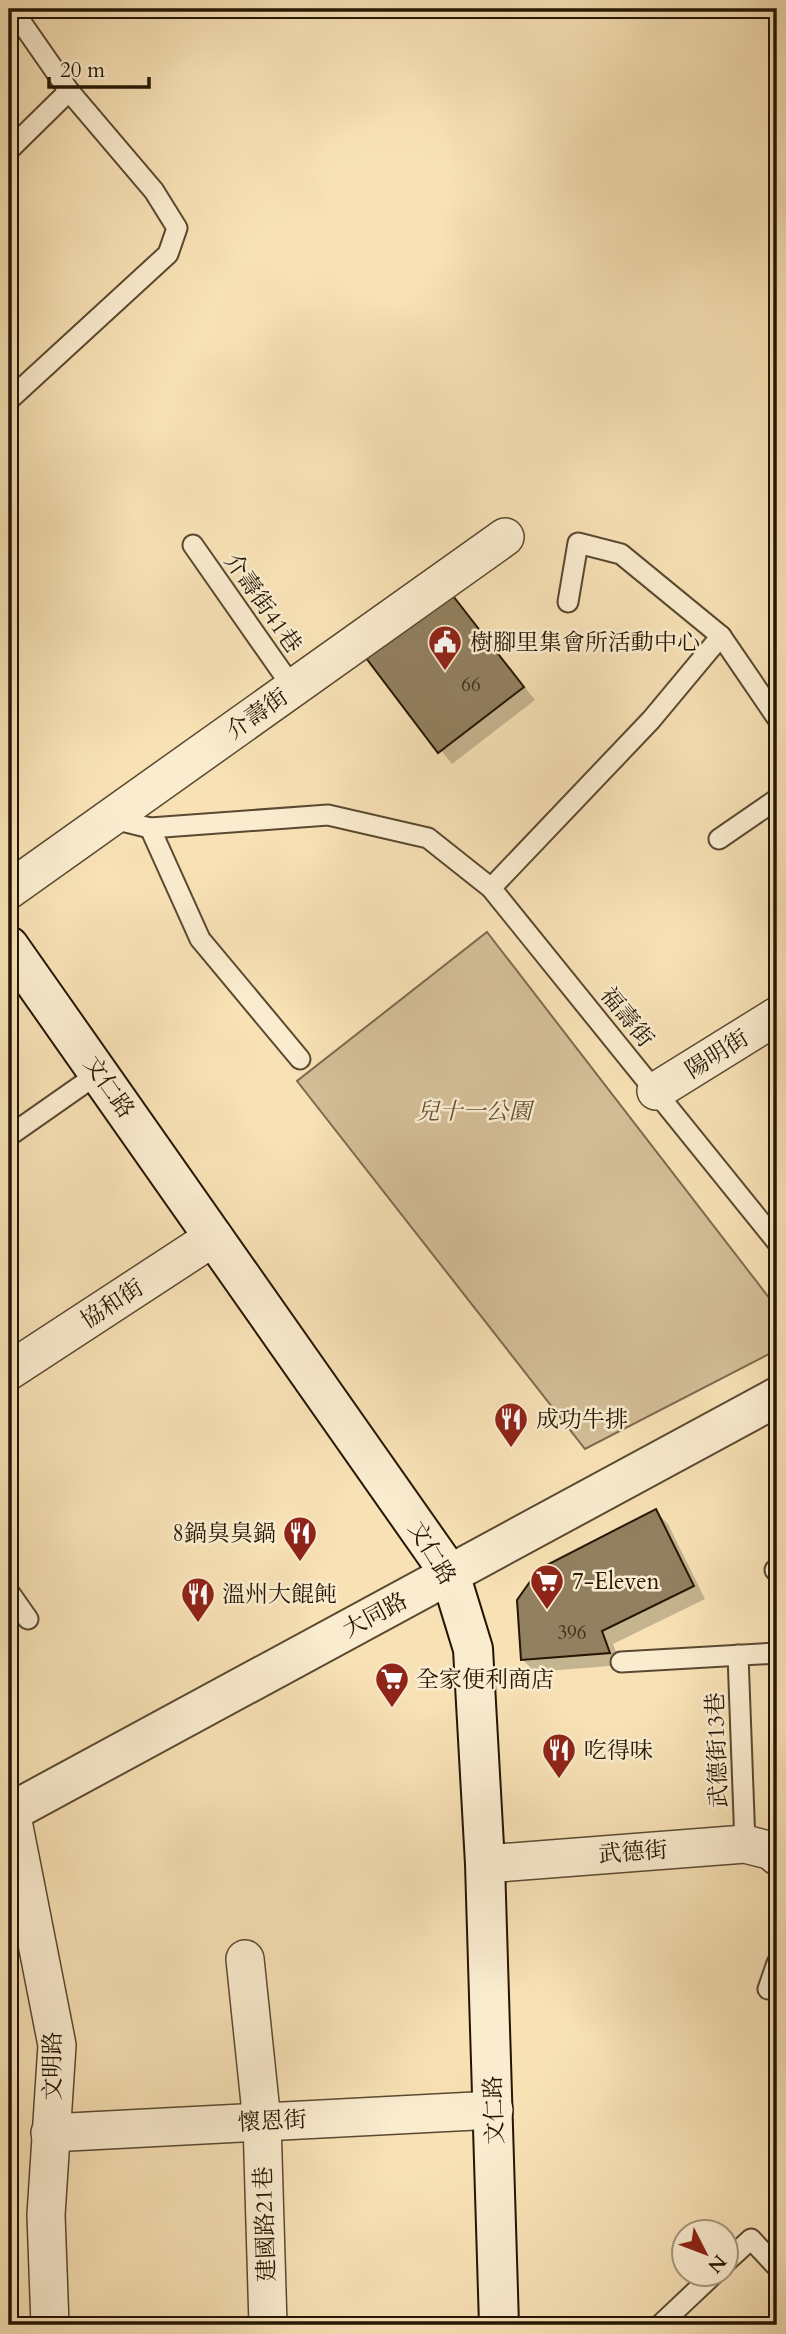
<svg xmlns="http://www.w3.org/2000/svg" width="786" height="2334" viewBox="0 0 786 2334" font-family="Cardo,'Noto Serif TC',serif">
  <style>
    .green { fill: #d3be97; stroke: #7c6a4e; stroke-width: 2 }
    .shadow { fill: #0003 }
    .building { fill: #928060; stroke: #251604; stroke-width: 2 }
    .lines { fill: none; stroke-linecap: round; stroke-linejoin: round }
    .service-casing { stroke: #5a4930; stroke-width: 23 }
    .minor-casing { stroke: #5a4930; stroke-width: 40 }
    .tertiary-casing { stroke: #5a4930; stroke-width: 42 }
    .secondary-casing { stroke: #251604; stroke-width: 42 }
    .service { stroke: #faeccf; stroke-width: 19 }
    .minor { stroke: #faeccf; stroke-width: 37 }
    .tertiary { stroke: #faeccf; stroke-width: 38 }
    .secondary { stroke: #faeccf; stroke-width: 38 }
    .labels { text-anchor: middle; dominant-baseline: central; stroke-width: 5; stroke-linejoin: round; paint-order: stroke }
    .number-label { font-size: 19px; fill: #40301b }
    .street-label { font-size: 23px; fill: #251604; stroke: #faeccf }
    .poi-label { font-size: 23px; fill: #251604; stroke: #faeccf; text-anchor: start }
    .park-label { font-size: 23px; font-style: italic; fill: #625137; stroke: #faeccf }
  </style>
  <rect width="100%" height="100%" fill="#f7e1b5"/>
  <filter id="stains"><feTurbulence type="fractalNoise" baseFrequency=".00286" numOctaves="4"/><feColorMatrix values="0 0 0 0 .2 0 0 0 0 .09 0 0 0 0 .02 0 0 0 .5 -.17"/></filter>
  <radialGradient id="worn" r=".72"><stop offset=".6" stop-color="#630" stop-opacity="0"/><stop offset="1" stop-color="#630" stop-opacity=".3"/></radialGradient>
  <path class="green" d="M487,932L777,1308V1350L585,1449L297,1081Z"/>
  <g class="shadow">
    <path d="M450,594L535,700L452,764L368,658Z"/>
    <path d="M655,1511L668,1524L705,1599L613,1644L621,1665L535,1672L523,1660Z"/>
  </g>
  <g class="building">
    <path d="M450,592L524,687L438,753L366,658Z"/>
    <path d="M656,1509L694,1586L602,1631L610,1653L521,1660L517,1600L539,1569Z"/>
  </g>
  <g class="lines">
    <g class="service-casing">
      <g id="service">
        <path d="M9,150L69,91"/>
        <path d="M9,400L168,254L177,228L154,191L69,91L12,9"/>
        <path d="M193,545L293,688"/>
        <path d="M568,602L578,543L621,554L721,636"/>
        <path d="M110,818L150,828L328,815L428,838L491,888L777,1242"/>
        <path d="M150,828L200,939L300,1059"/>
        <path d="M719,839L777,799"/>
        <path d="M491,888L651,720L721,636L777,718"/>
        <path d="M9,1136L99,1073"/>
        <path d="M775,1570L777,1568"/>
        <path d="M9,1592L28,1619"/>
        <path d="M738,1655L745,1844"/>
        <path d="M621,1662L777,1653"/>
        <path d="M768,1989L777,1963"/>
        <path d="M726,2262L751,2239L777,2267"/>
        <path d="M660,2325L714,2274"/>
      </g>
    </g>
    <g class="minor-casing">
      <g id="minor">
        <path d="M9,890L505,537"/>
        <path d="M656,1091L777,1016"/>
        <path d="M9,1371L214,1237"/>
        <path d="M11,1811L57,2045L46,2215L50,2325"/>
        <path d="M485,1864L745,1844L772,1851L777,1856"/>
        <path d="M245,1959L262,2122L268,2325"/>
        <path d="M50,2133L494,2110"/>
      </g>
    </g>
    <g class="tertiary-casing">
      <path id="tertiary" d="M9,1813L777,1397"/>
    </g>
    <g class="secondary-casing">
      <path id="secondary" d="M9,946L450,1574L473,1649L485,1864L499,2325"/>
    </g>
    <use href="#service" class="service"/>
    <use href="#minor" class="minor"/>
    <use href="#tertiary" class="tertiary"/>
    <use href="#secondary" class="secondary"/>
  </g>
  <defs>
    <g id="civic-pin" transform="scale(1.75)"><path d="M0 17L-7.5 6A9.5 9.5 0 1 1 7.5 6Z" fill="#8f2418" stroke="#faeccf"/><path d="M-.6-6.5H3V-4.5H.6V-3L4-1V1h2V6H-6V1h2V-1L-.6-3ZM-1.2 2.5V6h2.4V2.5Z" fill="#fff"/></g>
    <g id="restaurant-pin" transform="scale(1.75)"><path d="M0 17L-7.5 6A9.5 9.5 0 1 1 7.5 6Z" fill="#8f2418" stroke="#faeccf"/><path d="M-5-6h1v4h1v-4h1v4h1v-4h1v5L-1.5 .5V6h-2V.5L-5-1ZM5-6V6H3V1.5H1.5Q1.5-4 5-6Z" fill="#fff"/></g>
    <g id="supermarket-pin" transform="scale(1.75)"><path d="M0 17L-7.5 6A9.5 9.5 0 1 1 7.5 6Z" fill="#8f2418" stroke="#faeccf"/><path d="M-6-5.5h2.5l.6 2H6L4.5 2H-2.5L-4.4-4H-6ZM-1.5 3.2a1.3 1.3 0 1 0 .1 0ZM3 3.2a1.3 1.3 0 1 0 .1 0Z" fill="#fff"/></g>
  </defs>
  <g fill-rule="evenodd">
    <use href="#civic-pin" x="445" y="642"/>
    <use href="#restaurant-pin" x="511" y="1419"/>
    <use href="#restaurant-pin" x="300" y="1533"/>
    <use href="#supermarket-pin" x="547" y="1581"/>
    <use href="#restaurant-pin" x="198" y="1594"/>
    <use href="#supermarket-pin" x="392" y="1679"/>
    <use href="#restaurant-pin" x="559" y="1750"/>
  </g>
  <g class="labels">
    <g class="number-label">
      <text x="471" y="685">66</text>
      <text x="572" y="1633">396</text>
    </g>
    <g class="street-label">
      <text transform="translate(263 603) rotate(55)">介壽街41巷</text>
      <text transform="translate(257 714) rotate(-35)">介壽街</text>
      <text transform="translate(627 1017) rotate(51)">福壽街</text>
      <text transform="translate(717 1054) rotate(-32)">陽明街</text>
      <text transform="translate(109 1087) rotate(55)">文仁路</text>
      <text transform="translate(112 1304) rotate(-33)">協和街</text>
      <text transform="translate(432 1553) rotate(59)">文仁路</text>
      <text transform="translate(375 1615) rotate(-28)">大同路</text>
      <text transform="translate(717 1750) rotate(-92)">武德街13巷</text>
      <text transform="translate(633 1852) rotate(-4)">武德街</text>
      <text transform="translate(52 2066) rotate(-90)">文明路</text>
      <text transform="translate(494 2110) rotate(-92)">文仁路</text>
      <text transform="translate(272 2121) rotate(-3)">懷恩街</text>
      <text transform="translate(265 2224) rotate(-92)">建國路21巷</text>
    </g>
    <g class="poi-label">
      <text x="470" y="642">樹腳里集會所活動中心</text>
      <text x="536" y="1419">成功牛排</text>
      <text x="276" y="1533" text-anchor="end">8鍋臭臭鍋</text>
      <text x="572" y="1581">7-Eleven</text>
      <text x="222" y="1594">溫州大餛飩</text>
      <text x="416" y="1679">全家便利商店</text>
      <text x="584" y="1750">吃得味</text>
    </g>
    <g class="park-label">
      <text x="474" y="1111">兒十一公園</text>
    </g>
  </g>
  <rect width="786" height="2334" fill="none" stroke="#f7e1b5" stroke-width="35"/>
  <rect x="10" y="10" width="765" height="2313" fill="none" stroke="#251604" stroke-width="3.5"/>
  <rect x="18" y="18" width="751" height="2299" fill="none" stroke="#251604" stroke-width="2"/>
  <g transform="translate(705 2253) rotate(132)"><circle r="33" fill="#faeccf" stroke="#a5967e" stroke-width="2"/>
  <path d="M0-5L12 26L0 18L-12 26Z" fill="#8f2418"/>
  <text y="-10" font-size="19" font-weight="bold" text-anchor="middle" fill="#251604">N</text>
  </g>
  <path d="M49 77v10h100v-10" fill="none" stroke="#251604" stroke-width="3.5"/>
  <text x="60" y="77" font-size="21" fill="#251604" stroke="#faeccf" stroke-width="5" paint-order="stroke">20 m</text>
  <rect width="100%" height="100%" filter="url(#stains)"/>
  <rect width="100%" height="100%" fill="url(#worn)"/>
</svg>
